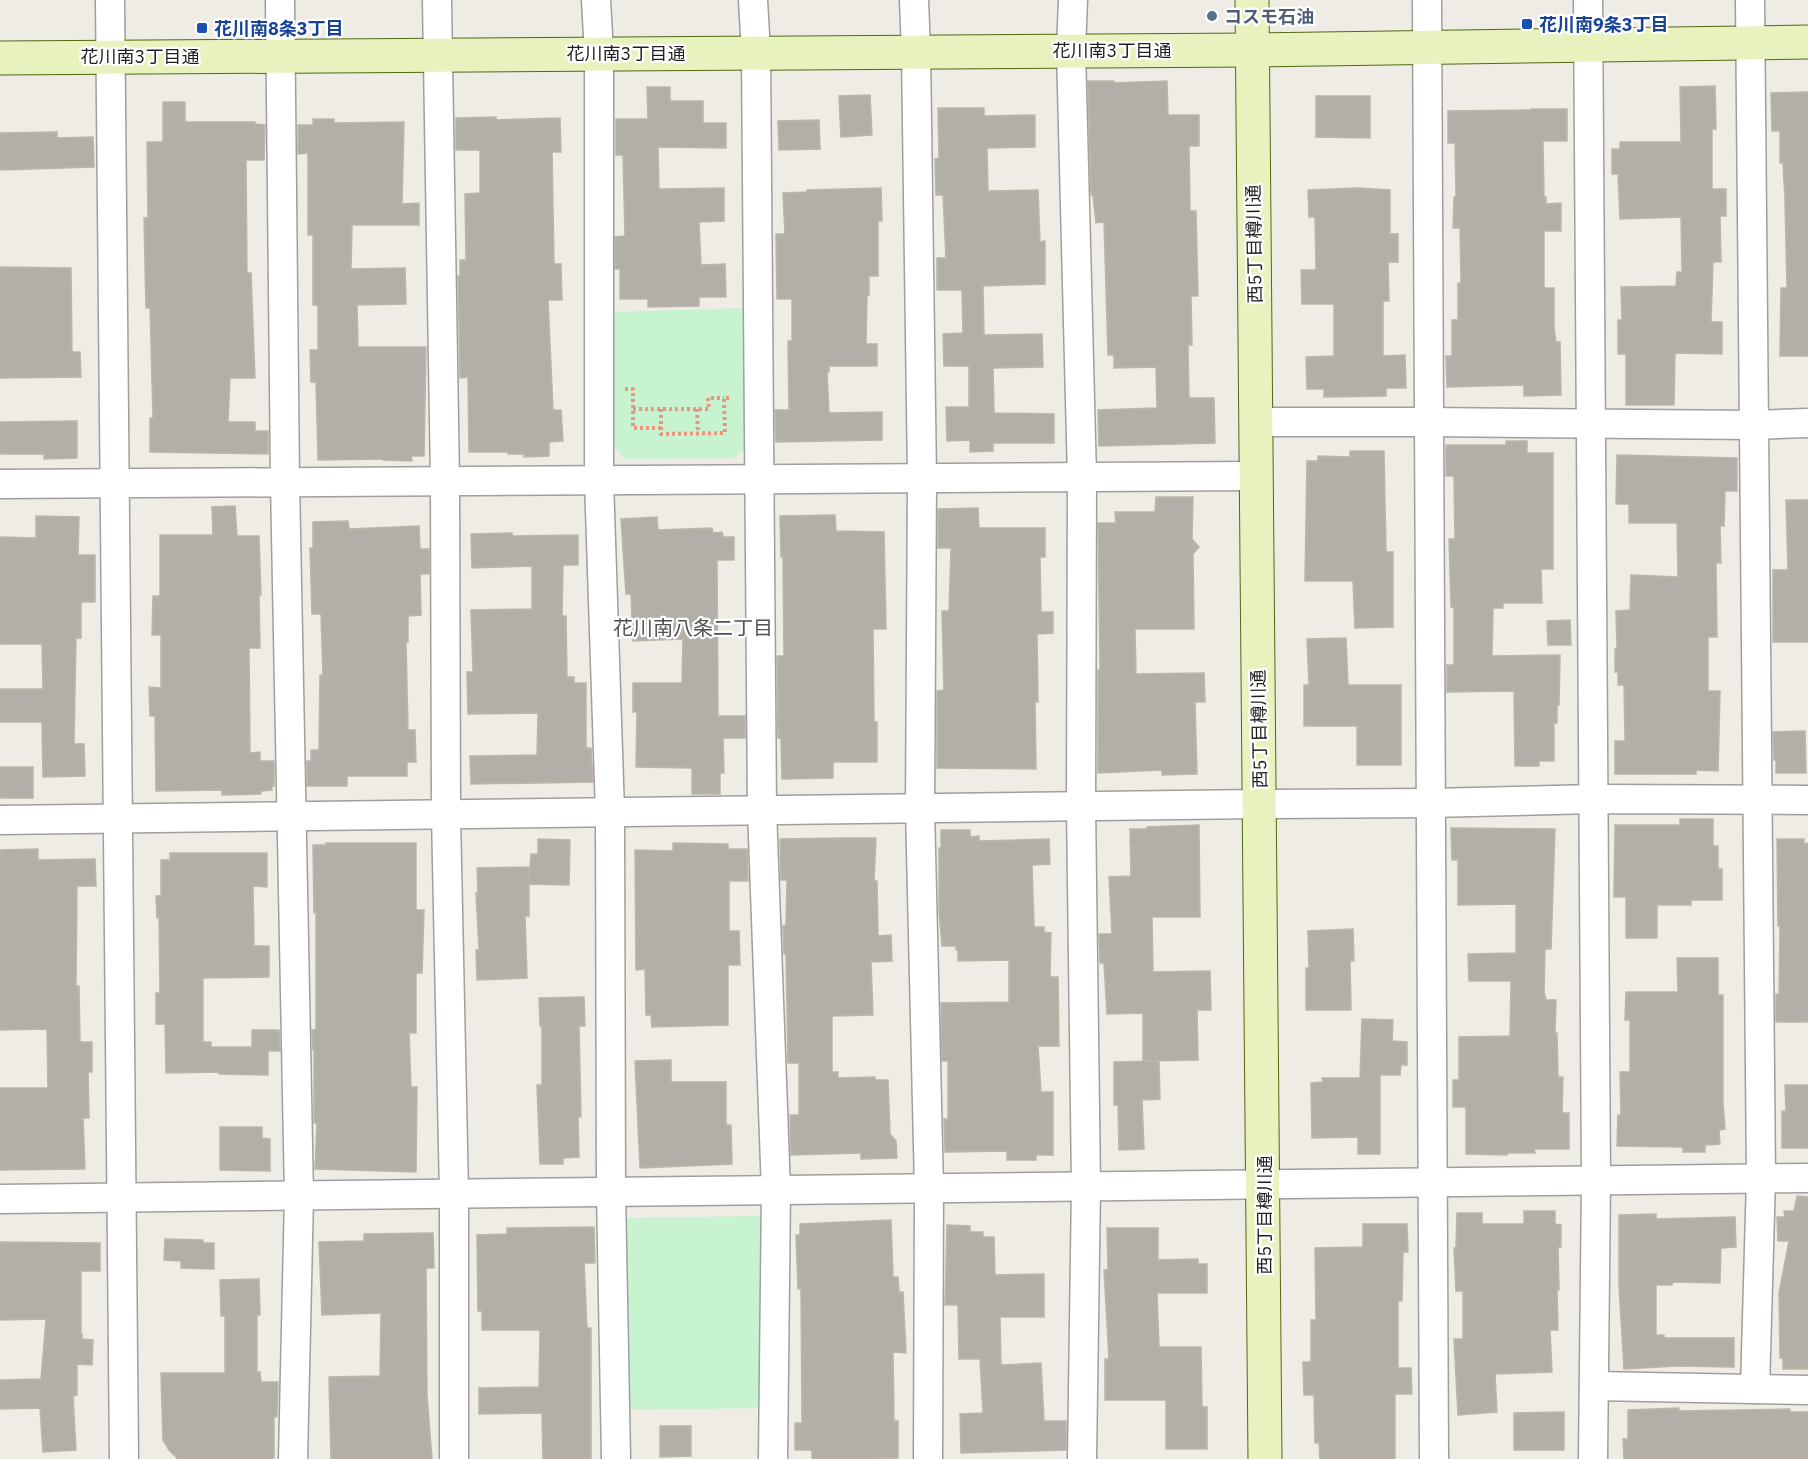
<svg xmlns="http://www.w3.org/2000/svg" width="1808" height="1459" viewBox="0 0 1808 1459" font-family="'IBM Plex Sans','Noto Sans JP',sans-serif">
  <style>
    .park { fill: #c7f3d1 }
    .building { fill: #b2aea8; stroke: #bdb5a9; stroke-width: 1.5 }
    .lines { fill: none; stroke-linecap: round; stroke-linejoin: round }
    .street-casing { stroke: #9f9f9f; stroke-width: 31 }
    .secondary-casing { stroke: #526812; stroke-width: 35 }
    .path { stroke: #e9967b; stroke-width: 4; stroke-dasharray: 3 3; stroke-linecap: butt }
    .street { stroke: #fff; stroke-width: 28 }
    .secondary { stroke: #e8f2bf; stroke-width: 33 }
    .service-dot { fill: #5c6f8a; stroke: #fff; stroke-width: 2 }
    .transit-dot { fill: #1a4fb4; stroke: #fff; stroke-width: 2 }
    .labels { text-anchor: middle; dominant-baseline: central; stroke-width: 4.5; stroke-linejoin: round; paint-order: stroke }
    .service-label { font-size: 18px; font-weight: bold; fill: #4e5e75; stroke: #fff; text-anchor: start }
    .transit-label { font-size: 18px; font-weight: bold; fill: #164399; stroke: #fff; text-anchor: start }
    .street-label { font-size: 18px; fill: #1e1e1e; stroke: #fff }
    .neighbourhood-label { font-size: 20px; fill: #515151; stroke: #fff }
  </style>
  <rect width="100%" height="100%" fill="#eeece5"/>
  <g class="park">
    <path d="M744,308L759,400L745,448L735,458L625,459L615,448L600,389L614,312Z"/>
    <path d="M760,1216L764,1408L626,1410L622,1218Z"/>
  </g>
  <g class="building">
    <path d="M1088,81H1114V83L1167,81L1168,115H1199V146H1189L1190,211H1196L1198,296H1191L1192,345H1188L1189,398H1214L1215,443L1099,446L1098,410L1157,408L1156,367L1114,368V355H1108L1104,222L1096,223L1093,195H1091Z"/>
    <path d="M1715,86L1716,129H1712V189H1726V216H1720L1721,262H1713L1711,322H1722V354L1675,353L1674,405H1626V354H1618V320H1622L1621,287L1676,286L1677,272H1682L1681,217L1620,219L1618,174H1612V149H1620V142H1681L1680,87Z"/>
    <path d="M647,87H670V101H703V123H726V148L658,147L659,189L724,188V221L699,222L701,265L725,264L726,297H699V306L648,307V299H620V269H615V237L625,236L623,155H616V119H648Z"/>
    <path d="M1808,92V356H1780L1781,288H1787L1785,199L1783,163H1780V131H1772L1771,93Z"/>
    <path d="M870,95L872,135L841,137L839,96Z"/>
    <path d="M1316,96H1370V138L1316,137Z"/>
    <path d="M163,102H185V122H255V124L265,125L264,160H246L247,273H251L255,378H230L228,422H255V431H268V454L150,452V418H153L150,308H146L144,218H148L147,142H163Z"/>
    <path d="M938,108H984V116L1035,115V147L987,148L988,191L1038,190L1040,242L1045,241V284L983,286L984,335L1042,334L1043,367L993,368L994,413L1054,414V443H993V451L970,452V440L947,441L946,407H969V366H944L943,334L963,333L962,290H937V258H946L943,195H936L935,159L939,158Z"/>
    <path d="M1531,109H1567V141H1543L1544,198L1546,197V204L1561,203V231H1544V288H1554V328L1556,342H1560L1561,395L1524,396V385L1447,387L1446,356H1452V320H1458V283H1461L1460,228H1453L1454,197H1456L1455,143H1448V111L1531,110Z"/>
    <path d="M496,117V120L560,118L561,152H552L554,264H561L562,300H548L553,410H561L563,441L549,442V456L524,457V454H508V452H469L468,377L460,378L458,276H460V260H466L465,194L480,193V150H456V118Z"/>
    <path d="M313,119H334V123L404,122L402,204L419,203V225H352L351,269L405,268L406,304L357,305L358,347H426L424,456H411L412,461L383,460V459L318,460L316,382H311L310,350H318V305H313V235H308V153L298,154V125H313Z"/>
    <path d="M819,120L820,149L779,150L778,121Z"/>
    <path d="M57,132V138L93,137L94,167L0,170V133Z"/>
    <path d="M881,188L882,221H878V276H869V295H867L866,344H877V366H829V372H827L829,413L882,412V440L776,442L775,410H789L788,341H792V299H777L776,234H785L783,193L807,192V190Z"/>
    <path d="M1357,188L1390,190V234H1398V262H1388L1389,301H1383V356L1405,355L1406,388H1386V396L1324,397V389H1307L1306,357L1334,356V304H1302L1301,270H1316L1315,217H1309L1308,190Z"/>
    <path d="M0,267L71,268L72,352H80L81,377L0,378Z"/>
    <path d="M77,421V458L44,459V454H0V422Z"/>
    <path d="M1506,441H1527V453H1553V569H1541L1542,603H1503V608H1493L1492,656L1560,655L1559,705H1557V723H1554V761H1539V766H1515L1514,691L1447,692V665H1454V608L1451,607L1449,539H1455L1454,476H1446V445H1506Z"/>
    <path d="M1350,451H1384L1386,552H1393V627L1355,628L1353,581H1305L1307,461H1318V456L1350,457Z"/>
    <path d="M1617,455L1737,458V491H1725L1724,526H1720L1721,563H1716L1717,637H1708V691H1720L1718,771L1696,770V774H1615V741H1625L1624,685H1618V672H1615V649H1617L1616,611L1630,610L1631,575L1678,577L1677,523H1629V504H1616Z"/>
    <path d="M1156,497H1193L1192,539L1199,547L1193,554L1194,629H1135L1136,674L1204,673L1205,702H1195L1197,774L1162,775V770L1098,773V670H1100L1098,523H1116L1115,512H1155Z"/>
    <path d="M1786,500H1808V642H1773V570H1788Z"/>
    <path d="M235,506L237,536H259L261,595H259L260,648H249L250,753L260,752V761H274V786H272V790L261,791V794L222,795V790L156,791L155,716H150L149,687L161,688V635H152L153,596H160V535H213L212,507Z"/>
    <path d="M978,508L979,528H1045V557H1040L1041,612H1053V633L1037,634L1038,702H1035L1036,769L937,768V691L944,690L942,611H949L951,548H938V509Z"/>
    <path d="M835,515L836,531L884,532L886,629H873L874,722H877V762H833V778L782,779L781,738H778L777,656H784L783,557H781L780,516Z"/>
    <path d="M36,516L79,517L78,555H95V602H81V638H76L74,744H84L85,776L43,777L42,722H0V689H43L42,644H0V537L36,538Z"/>
    <path d="M657,517L658,530L712,528L713,533L722,532L723,537H734V560H717L718,716H745V738H723L724,773H720V794H692V768L636,767L637,712H633V683H682L683,639L633,641L631,594H626L621,519Z"/>
    <path d="M348,521L349,529L419,526L420,549H429V574H420L421,615L408,616V642H406L408,730H415L416,762H407V776H347V786H307V761H311V750H319L320,675H323L321,614H312L310,548H313V522Z"/>
    <path d="M512,533V536L578,535V565H563L562,616H566L567,677H574V683H586V748H591L593,782L471,784L470,756L537,755L538,713L468,714L467,672H473L471,610L532,609V566L472,568L471,534Z"/>
    <path d="M1570,620L1571,645H1548L1547,621Z"/>
    <path d="M1346,638L1348,685H1401V765H1357V726H1304V685H1309L1307,639Z"/>
    <path d="M1805,731L1806,773H1776V760H1774L1773,732Z"/>
    <rect x="0" y="767" width="33" height="31"/>
    <path d="M1680,819H1713V846H1718V869H1722V900H1691V905H1657V938H1626V897H1614L1615,825H1680Z"/>
    <path d="M1199,825L1200,917H1152L1153,972L1210,971L1211,1010H1197L1198,1060L1143,1061V1013L1107,1014L1104,963H1100L1099,934H1112L1109,877L1131,876L1130,829H1147V827Z"/>
    <path d="M1451,828L1555,829L1551,949H1545L1544,992L1546,1000H1556L1555,1033H1557L1558,1077H1563L1562,1113H1569V1149H1534L1535,1153H1507V1155L1466,1154V1107H1453V1080H1459V1037L1510,1036V1034L1511,981H1469L1468,954L1516,953V904L1458,905V860H1452Z"/>
    <path d="M941,830H970V837L979,836V841L1049,839L1050,864L1032,865L1034,927H1044V932L1051,933L1050,977H1058L1059,1046H1038L1041,1092H1053V1155H1036V1160H1007V1151L945,1152L944,1119H948V1061H942L941,1003L1009,1002V960L958,961V950H956V946H942L939,911V848H941Z"/>
    <path d="M842,838H876L874,881H877L878,936L891,935L892,961L871,962L873,1015L832,1016V1072H838V1078L875,1077V1080H888L890,1134L896,1141L897,1158L861,1159V1153L791,1155L790,1115H799V1063H788L786,954H784L783,926L786,925L787,880H781L780,839Z"/>
    <path d="M538,839L570,840L569,885L529,884V916H525L527,978L477,980L476,950H479L476,893H478L477,868L529,867V880L531,854H538Z"/>
    <path d="M1777,839H1804V844L1808,843V1022H1776V994L1779,995L1780,926H1778Z"/>
    <path d="M326,843H416V910H424L422,973H416V1033H409L411,1087H417L416,1172L315,1169L317,1123H314V1050H313L312,1030H316V913H314L313,845H326Z"/>
    <path d="M673,843L728,844V849H747L748,881H729V931H739L740,965H728V1025L652,1027L651,1015H646L645,969L636,970L635,850L673,851Z"/>
    <path d="M38,849V860L95,859L96,886H77L76,986H79L80,1042H92V1072H88L89,1118H83L85,1169L0,1170V1088H48L47,1029L0,1030V850Z"/>
    <path d="M170,853H267V887L253,886L254,946H269V977L203,978V1042H211V1047H252V1030H279L280,1051H268V1075L219,1074V1072L166,1073L165,1024H156V993H160L159,918H157L156,896H161V860H170Z"/>
    <path d="M1353,929L1354,961H1350L1351,1010H1306V968H1309L1308,931Z"/>
    <path d="M1677,958H1718V995H1723V1103L1725,1129L1719,1130L1720,1144L1705,1145V1152H1683V1147L1617,1146L1618,1115H1621L1620,1072H1630V1020H1625L1626,992H1678Z"/>
    <path d="M584,997L585,1026H579L581,1117H578L579,1157L563,1158V1164H540L537,1085H542V1026H540L539,998Z"/>
    <path d="M1362,1019L1393,1020L1392,1041L1407,1042V1065H1401L1400,1075H1380V1154H1358V1137L1312,1138L1311,1083L1323,1082L1322,1078H1360Z"/>
    <path d="M671,1060V1082H726V1125H731L732,1164L640,1168L635,1061Z"/>
    <path d="M1159,1061L1160,1099L1142,1100L1144,1149L1119,1150L1118,1105H1114V1062Z"/>
    <path d="M1785,1085H1808V1148H1782V1111H1786Z"/>
    <path d="M220,1127H262V1138L270,1139V1171L220,1170Z"/>
    <path d="M1797,1196L1808,1197V1369H1783V1358H1780L1779,1293L1789,1241H1778L1777,1217H1785L1784,1211H1794Z"/>
    <path d="M1524,1211H1555V1224L1561,1225V1247H1558L1559,1290H1557L1558,1330H1550L1552,1372L1495,1374L1497,1412L1458,1415L1454,1339H1463V1291H1456L1454,1248H1456L1457,1213H1482V1224H1524Z"/>
    <path d="M1656,1214V1219L1735,1217L1736,1247L1721,1248L1720,1283L1672,1282V1285H1656V1335H1664V1338H1734V1367L1678,1366L1624,1369L1619,1286V1215Z"/>
    <path d="M891,1220L893,1277H898L899,1292H903L906,1353L893,1352L894,1421H898V1458L812,1459V1450H795V1423H802L801,1289H798L796,1235H800V1224Z"/>
    <path d="M1363,1224H1407L1408,1252H1403L1402,1301H1398V1368H1411L1412,1394H1395V1459H1320L1319,1443H1315L1314,1395H1304L1303,1362H1311V1320H1316L1315,1248L1363,1247Z"/>
    <path d="M947,1225L970,1226V1232H983V1237H994L995,1275L1044,1274V1317H1000L1001,1365L1041,1363L1044,1421H1066V1450L961,1453L960,1414L983,1413L980,1359H959L958,1305H945Z"/>
    <path d="M594,1227L595,1263H584L587,1328H591V1459H543L542,1413L479,1414V1388L539,1387L540,1330H482V1311H478L477,1235L507,1234V1228Z"/>
    <path d="M1107,1228H1158V1260L1198,1259V1264H1207V1293H1157L1159,1347H1201L1202,1407H1207V1449H1166V1400H1105V1359H1109L1104,1270H1108Z"/>
    <path d="M433,1233L434,1268H426L427,1395L432,1459H331L329,1377L380,1376L381,1313L322,1315L319,1242L364,1241V1234Z"/>
    <path d="M165,1239L203,1240V1243H214V1269L181,1268V1261L164,1260Z"/>
    <path d="M0,1242L100,1243V1271H81V1334H82V1339L93,1340L92,1365L77,1364V1395L73,1396L76,1450L43,1452L40,1408L0,1409V1380L41,1379L46,1319L0,1320Z"/>
    <path d="M259,1279L260,1315H257V1372H260L261,1382H278L277,1417H274V1459H178L169,1450L163,1440L161,1373H225V1316H221L220,1280Z"/>
    <path d="M1679,1408V1411L1790,1409V1412H1808V1459H1624L1623,1439H1628V1410Z"/>
    <path d="M1564,1412V1450H1514V1413Z"/>
    <path d="M660,1426H691V1456L660,1457Z"/>
  </g>
  <g class="lines">
    <g class="street-casing">
      <g id="street">
        <path d="M110,0L124,1459"/>
        <path d="M280,0L285,482L299,1196L293,1459"/>
        <path d="M437,0L445,481L446,815L454,1194V1459"/>
        <path d="M596,0L599,53V480L610,812L611,1192L616,1459"/>
        <path d="M753,0L756,52L762,810L776,1191L773,1459"/>
        <path d="M914,0L916,51L922,479L920,808L929,1188L928,1459"/>
        <path d="M1073,0L1071,50L1082,478L1081,806L1086,1186L1082,1459"/>
        <path d="M1427,0L1434,1459"/>
        <path d="M1588,0L1596,1180L1593,1459"/>
        <path d="M1750,0L1761,1178L1755,1389"/>
        <path d="M1256,422H1429L1753,425L1808,423"/>
        <path d="M0,484L1256,476"/>
        <path d="M0,820L1259,804L1431,803L1594,799L1808,800"/>
        <path d="M0,1199L1808,1178"/>
        <path d="M1594,1386L1808,1390"/>
      </g>
    </g>
    <g class="secondary-casing">
      <g id="secondary">
        <path d="M1252,0L1265,1459"/>
        <path d="M0,58L1252,50L1808,42"/>
      </g>
    </g>
    <g class="path">
      <path d="M625,389H633V428H661"/>
      <path d="M633,409H709L708,398H724"/>
      <path d="M661,409V434L725,433L724,398H731"/>
      <path d="M697,409L698,433"/>
    </g>
    <use href="#street" class="street"/>
    <use href="#secondary" class="secondary"/>
  </g>
  <circle class="service-dot" cx="1212" cy="16" r="6"/>
  <g class="transit-dot">
    <rect x="1521" y="18" width="12" height="12" rx="3"/>
    <rect x="196" y="22" width="12" height="12" rx="3"/>
  </g>
  <g class="labels">
    <g class="service-label">
      <text x="1224" y="16">コスモ石油</text>
    </g>
    <g class="transit-label">
      <text x="1539" y="24">花川南9条3丁目</text>
      <text x="214" y="28">花川南8条3丁目</text>
    </g>
    <g class="street-label">
      <text x="1112" y="50">花川南3丁目通</text>
      <text x="626" y="53">花川南3丁目通</text>
      <text x="140" y="56">花川南3丁目通</text>
      <text transform="translate(1254 244) rotate(-91)">西5丁目樽川通</text>
      <text transform="translate(1259 729) rotate(-91)">西5丁目樽川通</text>
      <text transform="translate(1264 1215) rotate(-90)">西5丁目樽川通</text>
    </g>
    <g class="neighbourhood-label">
      <text x="693" y="627">花川南八条二丁目</text>
    </g>
  </g>
</svg>
